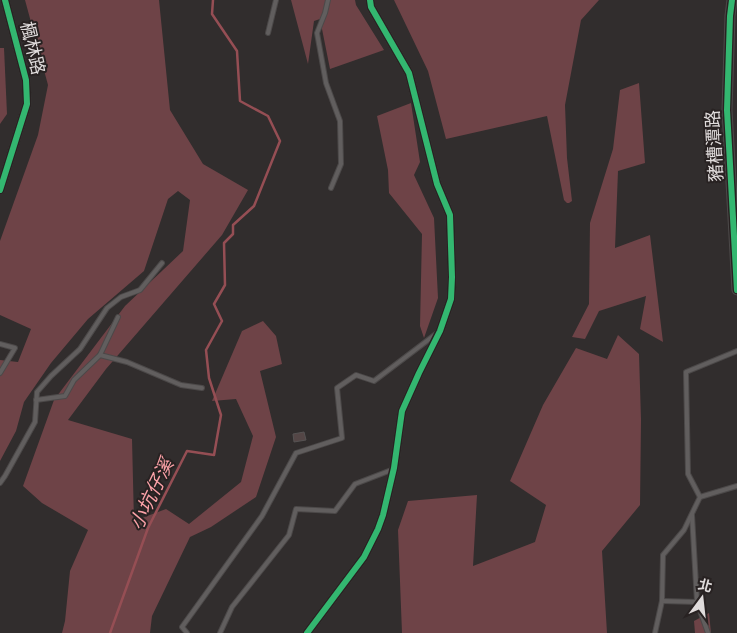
<svg xmlns="http://www.w3.org/2000/svg" width="737" height="633" viewBox="0 0 737 633" font-family="'DejaVu Sans','Noto Sans TC',sans-serif">
  <style>
    .green { fill: #6e4347 }
    .lines { fill: none; stroke-linecap: round; stroke-linejoin: round }
    .stream { stroke: #954e54; stroke-width: 2.5 }
    .building { fill: #544646; stroke: #565353 }
    .service-casing { stroke: #4c4949; stroke-width: 6 }
    .minor-casing { stroke: #4c4949; stroke-width: 9 }
    .tertiary-casing { stroke: #4c4949; stroke-width: 11 }
    .service { stroke: #615e5e; stroke-width: 4 }
    .minor { stroke: #615e5e; stroke-width: 7 }
    .tertiary { stroke: #615e5e; stroke-width: 9 }
    .cycleway-casing { stroke: #282222; stroke-width: 9 }
    .cycleway { stroke: #33b770; stroke-width: 6 }
    .labels { text-anchor: middle; dominant-baseline: central; stroke-width: 4; stroke-linejoin: round; paint-order: stroke }
    .street-label { font-size: 18px; fill: #dfdbdb; stroke: #282222 }
    .water-label { font-size: 19px; font-style: italic; fill: #fca2a8; stroke: #282222 }
  </style>
  <rect width="100%" height="100%" fill="#312d2d"/>
  <g class="green">
    <path d="M25,0H159L170,110L203,164L248,190L222,235L106,369L68,420L132,439L134,521L166,509L189,524L241,482L253,436L236,399L212,401L242,331L263,321L276,336L282,364L260,371L276,437L256,497L211,527L190,537L152,616L150,633H62L65,621L70,571L88,530L42,503L23,486L54,400L125,306L183,251L190,200L178,191L168,199L144,271L88,319L51,363L24,402L16,431L0,461V360L18,362L31,329L0,315V241L38,135L48,85Z"/>
    <path d="M291,0H355L356,5L384,50L330,69L320,19L314,21L308,64Z"/>
    <path d="M394,0H599L581,20L565,105L567,158L572,201L569,203H567L564,200L547,116L446,139L428,71Z"/>
    <path d="M0,48H4L7,114L0,124Z"/>
    <path d="M639,83L645,163L618,171L615,248L650,235L663,342L640,329L646,296L599,311L585,339L572,337L589,304L590,223L613,149L620,90Z"/>
    <path d="M411,103L420,162L414,175L434,218L438,298L424,338L420,326L422,234L389,193L388,170L377,116Z"/>
    <path d="M618,335L639,354L641,420L640,505L602,551L607,633H402L398,530L408,501L477,495L473,566L535,542L546,505L510,481L543,405L576,348L607,359Z"/>
    <path d="M709,613L711,633H695L694,621Z"/>
  </g>
  <g class="lines">
    <path class="stream" d="M110,633L148,528L187,451L214,455L221,415L209,378L206,350L222,321L214,304L225,285L224,243L233,234V225L254,206L280,141L268,116L240,101L237,51L212,14L213,0"/>
  </g>
  <path class="building" d="M304,432L306,440L294,442L293,434Z"/>
  <g class="lines">
    <g class="service-casing">
      <g id="service">
        <path d="M328,0L325,13L317,33L326,83L340,121L341,164L331,188"/>
        <path d="M268,33L276,0"/>
        <path d="M0,344L15,348L0,373"/>
        <path d="M100,355L127,362L181,385L202,388"/>
        <path d="M36,400L65,396L74,380L100,355L118,317"/>
        <path d="M0,483L5,476L35,422L37,392L51,376L80,349L107,308L121,297L140,290L162,263"/>
        <path d="M700,497L737,486"/>
        <path d="M692,515L697,602"/>
        <path d="M662,601L697,602L708,633"/>
        <path d="M187,633L182,627L262,516L296,453L342,438L337,388L356,375L374,381L436,334"/>
        <path d="M220,633L232,607L289,535L296,509L335,511L355,484L394,469"/>
        <path d="M655,633L662,601L663,555L684,530L700,497L688,474L686,372L737,351"/>
      </g>
    </g>
    <g class="minor-casing">
      <g id="minor">
        <path d="M0,190L27,104L26,80L5,0"/>
        <path d="M307,633L364,557L378,529L383,515L394,468L402,411L419,373L440,331L451,299L452,277L450,215L437,184L409,73L371,7L370,0"/>
      </g>
    </g>
    <g class="tertiary-casing">
      <path id="tertiary" d="M732,0L730,16L727,110L737,290"/>
    </g>
    <use href="#service" class="service"/>
    <use href="#minor" class="minor"/>
    <use href="#tertiary" class="tertiary"/>
    <g class="cycleway-casing">
      <g id="cycleway">
        <path d="M732,0L730,16L727,110L737,290"/>
        <path d="M0,190L27,104L26,80L5,0"/>
        <path d="M307,633L364,557L378,529L383,515L394,468L402,411L419,373L440,331L451,299L452,277L450,215L437,184L409,73L371,7L370,0"/>
      </g>
    </g>
    <use href="#cycleway" class="cycleway"/>
  </g>
  <g class="labels">
    <g class="street-label">
      <text transform="translate(33 48) rotate(77)">楓林路</text>
      <text transform="translate(714 146) rotate(-93)">豬槽潭路</text>
    </g>
    <g class="water-label">
      <text transform="translate(151 494) rotate(-64)">小坑仔溪</text>
    </g>
  </g>
  <g transform="translate(702 598) rotate(15)" stroke="#282222" stroke-width="4" paint-order="stroke">
  <path d="M0-4L9 19L0 12L-9 19Z" fill="#dfdbdb"/>
  <text y="-8" font-size="14" font-weight="bold" text-anchor="middle" fill="#dfdbdb">北</text>
  </g>
</svg>
